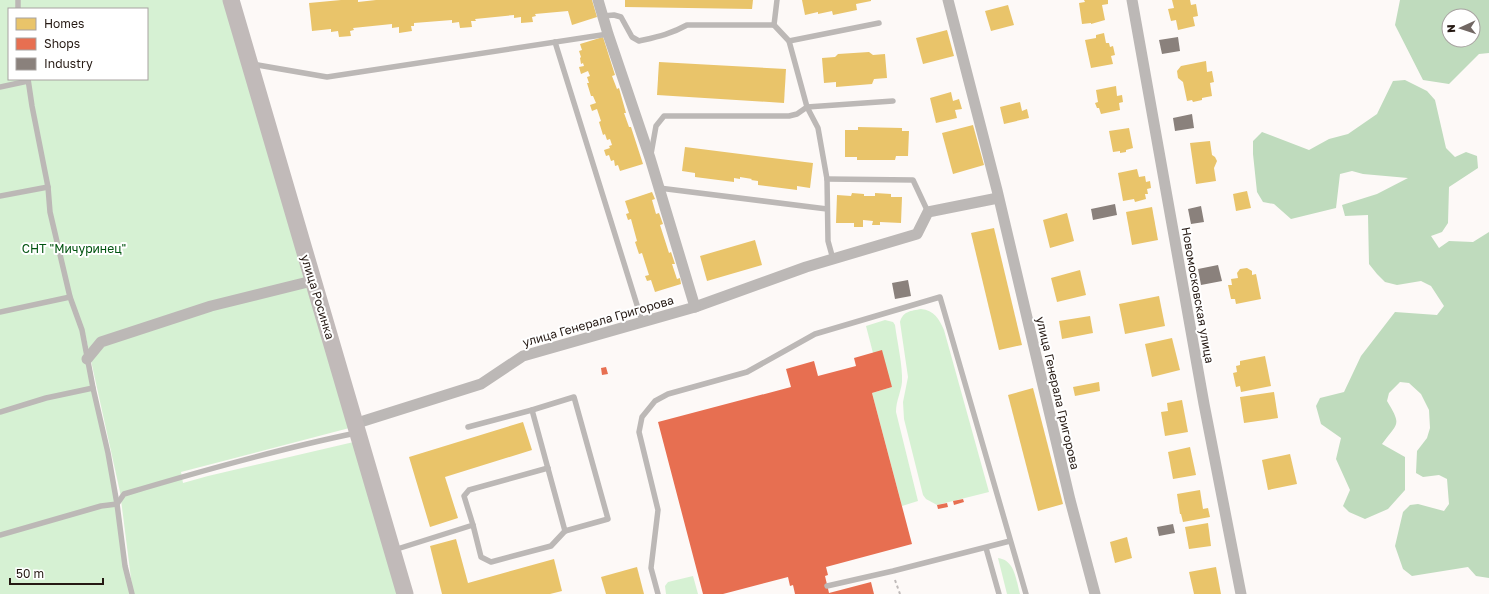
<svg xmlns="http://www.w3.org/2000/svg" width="1489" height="594" viewBox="0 0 1489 594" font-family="'Golos Text',sans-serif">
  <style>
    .green { fill: #d6f1d3; fill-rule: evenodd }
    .forest { fill: #bfdbbd; fill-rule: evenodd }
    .homes { fill: #e9c46a }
    .shops { fill: #e76f51 }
    .industry { fill: #8a817c }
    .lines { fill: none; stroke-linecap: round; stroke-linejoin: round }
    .path { stroke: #bfbab9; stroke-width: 2; stroke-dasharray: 3 3; stroke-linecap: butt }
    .lane { stroke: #bcb8b6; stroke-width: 5.5 }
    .street { stroke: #bcb8b6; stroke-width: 11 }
    .primary { stroke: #c1bab9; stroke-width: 17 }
    .labels { text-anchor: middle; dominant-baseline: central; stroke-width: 4; stroke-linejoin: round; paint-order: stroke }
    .park-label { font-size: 12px; fill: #00530f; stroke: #fff }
    .street-label { font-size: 12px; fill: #251913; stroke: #fff }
  </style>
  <rect width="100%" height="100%" fill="#fdf9f7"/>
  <g class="green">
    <path d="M0,0H228L357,426L181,472L183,483L208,476L358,441L403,594H133L120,492L84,329L108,453L132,594H0ZM9,9H147V79H9Z"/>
    <path d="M921,309C934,310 939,319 944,330L989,492L937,505L926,499L923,495L904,419L903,402L908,377L900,322C903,311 911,311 921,309Z"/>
    <path d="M885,320L893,322L895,325C897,341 903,367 902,382C901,392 896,401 896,412L918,501L902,506L872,393L892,387L873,353L866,326Z"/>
    <path d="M998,558C1015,560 1016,580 1020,594H1007Z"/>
    <path d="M693,576L698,594H666L665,586L668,582Z"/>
  </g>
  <g class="forest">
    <path d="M1400,0H1489V53L1479,54L1449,84L1423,80L1395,25ZM1449,16H1473V40H1449Z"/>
    <path d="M1405,80L1427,91L1435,100L1446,148L1455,157L1466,152L1477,156L1478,168L1449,187L1448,223L1442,232L1431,236L1439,248L1449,241L1473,242L1489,232V578L1476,576L1468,567L1412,576L1403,569L1395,546L1403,512L1410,505L1418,504L1444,511L1449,504L1447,479L1439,475L1423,477L1416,473L1417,451L1427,438L1430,428L1429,410L1421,394L1409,383L1400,382L1389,393L1387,401C1402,426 1398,422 1382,444L1405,457V490L1388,509L1365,519L1349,512L1343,506L1350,490L1336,459L1341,438L1321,424L1316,406L1320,398L1344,392L1361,356L1395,312L1437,315L1444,306L1431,286L1421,281L1397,285L1385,282L1377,274L1369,264L1368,215L1345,216L1342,205L1377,194L1408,178L1363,174L1352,171L1340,174L1336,208L1291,219L1274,204L1263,202L1257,192L1253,154V141L1262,132L1309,150L1329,139L1348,134L1377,114L1393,81Z"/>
  </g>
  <g class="homes">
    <path d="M341,0H358V2L376,0H592L597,17L572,25L568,11L535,14L536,16L532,17L533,22L521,23V17L514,18V15L475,19L476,21H471L472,27L460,28L459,22L452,23V20L414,23V26H411L412,31L399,33V27L392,28V24L353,28L354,30L350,31L351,36L339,37L338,31L331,32V29L312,31L309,3Z"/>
    <path d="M625,0H753L752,9L625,7Z"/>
    <path d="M802,0H871V1L856,4L857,10L833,15L832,11L818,14V12L805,15Z"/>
    <path d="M1084,0H1108V4L1102,5L1105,20L1091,24V23L1082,24L1079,3L1085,2Z"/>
    <path d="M1172,0H1190L1191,5L1196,4L1198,16L1193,17L1195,26L1178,30L1176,20L1171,21L1168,9L1174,8Z"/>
    <path d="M1008,5L1014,25L991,31L985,11Z"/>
    <path d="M947,30L954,56L923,64L916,38Z"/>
    <path d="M1104,33L1106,43H1109L1110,47L1113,46L1115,55L1111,56L1113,64L1091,68L1085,40L1096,38V35Z"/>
    <path d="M603,37L615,75L612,76L617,89L619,88L626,113H624L629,127H631L643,164L620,171L618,165L615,166L614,160L611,161L609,155L606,156L604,150L610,148L609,146L612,145L610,139L607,140L605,134L603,135L599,122L601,121L597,109L592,111L590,105L596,103L593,96H591L587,83H589L587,77L590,76L588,71L581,74L579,67L584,66L583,63L581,64L580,58L581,57L579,51L582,50L580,44Z"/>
    <path d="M869,52L873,55L885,54L887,78L874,79L872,84L836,87V82L824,83L822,58L835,57L838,54Z"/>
    <path d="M1206,61L1207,72L1212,71L1214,82L1210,83L1212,96L1202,98V100L1193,102L1192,100L1187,101L1183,82L1178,78L1177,71L1181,66Z"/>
    <path d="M659,62L786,69L784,103L657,95Z"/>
    <path d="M1116,86L1117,96L1122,95L1123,102L1119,103L1120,110L1101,114L1099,108H1097L1095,103L1098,102L1096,90Z"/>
    <path d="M951,92L953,101L959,99L962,109L955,110L957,118L936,123L930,98Z"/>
    <path d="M1020,102L1022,111L1027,109L1029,118L1004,124L1000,107Z"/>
    <path d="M973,125L984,165L953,174L942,133Z"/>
    <path d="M858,127L902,128V131H909L908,156H896L895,160H857V157H845V130H858Z"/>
    <path d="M1129,128L1133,148L1126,150V152L1120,153V151L1113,152L1109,131Z"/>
    <path d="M1210,141L1212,155L1215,157L1217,161L1214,168L1216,181L1196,184L1190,143Z"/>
    <path d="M685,147L813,163L810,188L797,186V190L758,185V181L751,180L752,179L740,177V179L734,178V182L695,177V173L682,171Z"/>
    <path d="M1137,169L1139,177L1145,176L1146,182L1150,181L1151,188L1147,189L1148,194H1145L1146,199L1135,202L1134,199L1123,201L1118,173Z"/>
    <path d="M1247,191L1251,208L1236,211L1233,194Z"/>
    <path d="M652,192L655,199L652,200L656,214L659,213L663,224L660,225L669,253L671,252L675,264H672L677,279L680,278L681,284L655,292L651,280L647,281L645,276L649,275L642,253L639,254L635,242L637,241L631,219L628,220L626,214L629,213L625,201Z"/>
    <path d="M852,193L864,194V196H875V193L891,194V197H902L901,223L880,222V225H872L873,221L863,220V227H854V223H836L837,195L851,196Z"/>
    <path d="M1152,207L1158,240L1132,245L1126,212Z"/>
    <path d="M1067,213L1074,241L1050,248L1043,220Z"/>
    <path d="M994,228L1022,345L999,350L971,233Z"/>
    <path d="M755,240L762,265L707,281L700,256Z"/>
    <path d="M1247,268L1252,271V275L1256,274L1261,299L1236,304L1235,299H1231L1228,285H1232L1231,279L1238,278L1237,273L1240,269Z"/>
    <path d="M1080,270L1086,295L1057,302L1051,278Z"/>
    <path d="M1159,296L1165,326L1125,334L1119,304Z"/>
    <path d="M1090,316L1093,333L1062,339L1059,321Z"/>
    <path d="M1172,338L1180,370L1152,377L1145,344Z"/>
    <path d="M1265,356L1271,386L1241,392L1240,386L1236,387L1233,373L1237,372L1236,366L1240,365V361Z"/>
    <path d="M1099,382L1100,391L1075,396L1073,387Z"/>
    <path d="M1033,388L1063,504L1038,511L1008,395Z"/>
    <path d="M1274,392L1278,418L1244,423L1240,397Z"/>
    <path d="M1182,400L1188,432L1165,436L1161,412L1168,411L1167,403Z"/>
    <path d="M523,422L532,450L445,477L458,518L430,527L409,457Z"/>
    <path d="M1190,447L1196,475L1173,479L1168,452Z"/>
    <path d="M1290,454L1297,484L1268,490L1262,460Z"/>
    <path d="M1200,490L1203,509L1208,508L1210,517L1183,522L1181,514H1180L1177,494Z"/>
    <path d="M1208,523L1211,546L1189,549L1185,527Z"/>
    <path d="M1127,537L1132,558L1115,563L1110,542Z"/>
    <path d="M456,539L468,583L554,559L562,591L550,594H442L430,546Z"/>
    <path d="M637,567L644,594H606L601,577Z"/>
    <path d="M1216,567L1221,594H1194L1189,572Z"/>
  </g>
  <g class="shops">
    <path d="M882,350L892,387L872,393L912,544L826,567L828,575L825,576L829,593L871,582L874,594H795L793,585L790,586L788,577L723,594H703L658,422L791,387L786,369L814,361L818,376L856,366L854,358Z"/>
    <path d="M606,367L608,374L602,375L601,368Z"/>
    <path d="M963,499L964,502L954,505L953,501Z"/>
    <path d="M947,503L948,507L938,509L937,505Z"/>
  </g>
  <g class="industry">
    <path d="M1178,37L1180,51L1162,54L1159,40Z"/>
    <path d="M1192,114L1194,128L1175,131L1173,118Z"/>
    <path d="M1115,204L1117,215L1093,220L1091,209Z"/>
    <path d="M1201,206L1204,222L1191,224L1188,209Z"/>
    <path d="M1218,265L1222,281L1201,285L1198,269Z"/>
    <path d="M908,280L911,296L895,299L892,283Z"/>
    <path d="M1173,524L1175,533L1159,536L1157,527Z"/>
  </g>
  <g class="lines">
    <path class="path" d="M895,580L900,594"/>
    <g class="lane">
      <path d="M18,0V9"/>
      <path d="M603,16L614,15L621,17L632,37L639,41C656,37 671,34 687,25H774"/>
      <path d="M789,41L879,23"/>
      <path d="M555,42L642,321"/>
      <path d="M252,64L327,77L608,34"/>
      <path d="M28,79L32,106L48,187L50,212L70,297L82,330L93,388L108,453L117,504L125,566L132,594"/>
      <path d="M0,87L28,81"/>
      <path d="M651,154L656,126L664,116H789L797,114L807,107L789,41L774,25L777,0"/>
      <path d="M827,179L913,180L928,212"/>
      <path d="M659,188L827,209"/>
      <path d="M0,196L48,187"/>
      <path d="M833,259L828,241L827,179L818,128L807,107L893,101"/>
      <path d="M0,312L70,297"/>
      <path d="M532,410L574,397L608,519L565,531"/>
      <path d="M0,412L46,398L93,388"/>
      <path d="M468,427L532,410L565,531L551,546L491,562L481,557L473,525"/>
      <path d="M0,535L101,506L117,504L124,494C201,471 278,449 356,433"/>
      <path d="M986,548L999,594"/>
      <path d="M394,550L473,525L464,496L469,490L548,468"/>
      <path d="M827,586L893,571L1010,541"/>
      <path d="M658,594L651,568L658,510L639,432L642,417L655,401L668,394L747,372L815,334L940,297L1026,594"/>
    </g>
    <g class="street">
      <path d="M948,0L997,190L1070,500L1095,594"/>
      <path d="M1132,0L1204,404L1241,594"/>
      <path d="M695,307L806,267L917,234L928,212L998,198"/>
      <path d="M87,359L101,342L211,306L312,281"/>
      <path d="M354,424L481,384L523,356L695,307L650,158L608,34L598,0"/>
    </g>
    <path class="primary" d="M231,0L405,594"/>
  </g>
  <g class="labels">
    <g class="park-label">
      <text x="74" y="248">СНТ "Мичуринец"</text>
    </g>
    <g class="street-label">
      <text transform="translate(1198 295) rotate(80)">Новомосковская улица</text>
      <text transform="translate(318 297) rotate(73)">улица Росинка</text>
      <text transform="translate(598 321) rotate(-16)">улица Генерала Григорова</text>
      <text transform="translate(1058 393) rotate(77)">улица Генерала Григорова</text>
    </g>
  </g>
  <rect x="8" y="8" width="140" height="72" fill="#ffffff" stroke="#a8a3a1"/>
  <rect x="16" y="18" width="20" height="12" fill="#e9c46a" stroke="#a8a3a1"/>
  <text x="44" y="28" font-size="12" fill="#251913">Homes</text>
  <rect x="16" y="38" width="20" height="12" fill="#e76f51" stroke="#a8a3a1"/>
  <text x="44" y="48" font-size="12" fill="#251913">Shops</text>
  <rect x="16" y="58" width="20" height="12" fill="#8a817c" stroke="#a8a3a1"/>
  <text x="44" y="68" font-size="12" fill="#251913">Industry</text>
  <g transform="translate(1461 28) rotate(267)"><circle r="19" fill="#ffffff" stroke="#a8a3a1"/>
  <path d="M0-3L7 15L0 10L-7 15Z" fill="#716763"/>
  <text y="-6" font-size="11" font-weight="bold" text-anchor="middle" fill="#251913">N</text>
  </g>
  <path d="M10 578v6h93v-6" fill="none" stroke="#251913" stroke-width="2"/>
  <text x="16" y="578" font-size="12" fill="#251913" stroke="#ffffff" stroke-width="3" paint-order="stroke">50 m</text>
</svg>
